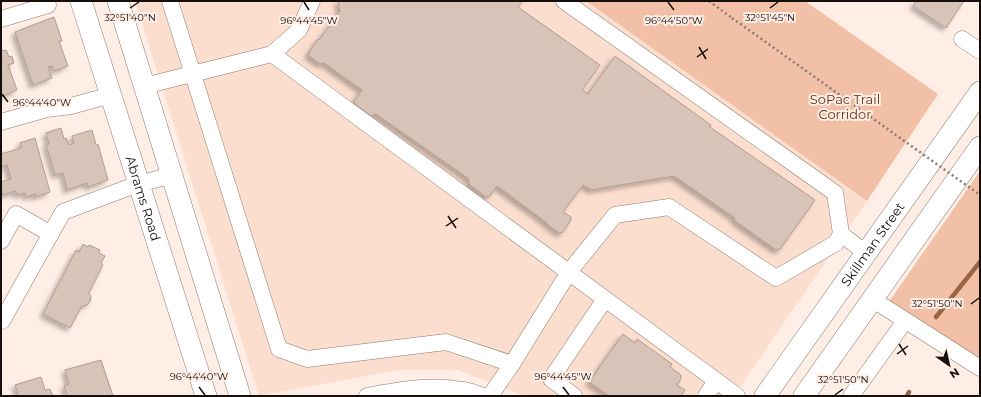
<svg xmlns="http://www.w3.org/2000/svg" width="981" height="397" viewBox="0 0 981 397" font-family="Montserrat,sans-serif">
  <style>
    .built { fill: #fbdece }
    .green { fill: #f2c0a6 }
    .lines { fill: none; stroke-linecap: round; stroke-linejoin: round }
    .stream { stroke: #996345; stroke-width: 4.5 }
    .building { fill: #d8c3b8; stroke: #b09c92; filter: url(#shadow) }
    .minor-casing { stroke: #8e7b71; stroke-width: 17 }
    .major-casing { stroke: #8e7b71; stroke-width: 22 }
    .path { stroke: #867a73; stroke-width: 2.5; stroke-dasharray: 2 3; stroke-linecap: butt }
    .minor { stroke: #fff; stroke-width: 16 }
    .major { stroke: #fff; stroke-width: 21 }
    .path-bridge { stroke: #867a73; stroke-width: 2.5; stroke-dasharray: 2 3; stroke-linecap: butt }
    .ticks { fill: none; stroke: #150e0a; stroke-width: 1.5 }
    .labels { text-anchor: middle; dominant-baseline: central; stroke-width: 4; stroke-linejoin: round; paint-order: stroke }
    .park-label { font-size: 13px; fill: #653416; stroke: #ffeee5 }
    .street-label { font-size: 13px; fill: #150e0a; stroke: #ffeee5 }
    .ticks-label { font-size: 10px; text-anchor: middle; fill: #150e0a; stroke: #ffeee5; stroke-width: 4; stroke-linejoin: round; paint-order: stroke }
  </style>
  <defs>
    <filter id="shadow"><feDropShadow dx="-3.5" dy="3.5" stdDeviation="2" flood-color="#0004"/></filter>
  </defs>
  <rect width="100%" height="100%" fill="#ffeee5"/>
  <path class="built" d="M135,1H586L867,201L734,396H524L458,370H398L259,396Z"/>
  <g class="green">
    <path d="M586,1H805L938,94L867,201Z"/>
    <path d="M980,171V361L886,306Z"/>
  </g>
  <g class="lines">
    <g class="stream">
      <path d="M936,317L980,262"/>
      <path d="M907,396L909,392"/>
    </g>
  </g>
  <g class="building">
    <path d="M338,1H523L518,7L600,65L582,90L588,94L615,56L711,125L710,127L815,200L780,249L776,250L734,220L735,218L674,176L591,190L583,185L563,212L571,217V220L563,232L559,233L547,224V223L497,186L489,197H486L469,184V179L376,114L371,116L355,104L354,101L362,90L324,63L320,64L308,55L317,40L320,39L340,11Z"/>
    <path d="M916,1H964L946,28L913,6Z"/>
    <path d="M54,17L62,41H59L68,66L54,71L52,66L48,67L52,78L33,85L15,32Z"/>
    <path d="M6,50L9,57L12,56L14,63L8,65L17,90L1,97V51Z"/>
    <path d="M61,128L64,139L66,138L69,145L74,143L72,136L92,130L96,145L98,144L108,180L88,187L87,183L67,190L63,173L55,175L46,145L49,144L46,133Z"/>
    <path d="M35,138L50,192L35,197V194L27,197L25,193L17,195L16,191L2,195L1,182L11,179L7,165L1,167V154L21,148L20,143Z"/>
    <path d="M83,244L88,247L89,245L100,250L99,253L105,256L101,263L103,265L89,293L91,297L90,302L87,305L82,306L70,328L43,314L76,250L79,252Z"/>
    <path d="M623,334L635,343L637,339L672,364L670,367L681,375V379L677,385L685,390L681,396H609L589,382Z"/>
    <path d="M101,360L113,396H67L64,386L69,384L65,370Z"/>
    <path d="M41,377L45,390L50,389L53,396H19L15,385Z"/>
  </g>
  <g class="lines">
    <g class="minor-casing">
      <g id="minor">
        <path d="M170,1L279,349L307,359L446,342L512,364L490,396"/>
        <path d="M1,19L48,5L47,1"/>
        <path d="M962,39L980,51"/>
        <path d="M272,54L299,30L312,1"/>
        <path d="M144,86L272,54L737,396"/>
        <path d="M1,122L47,109L71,106L111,95"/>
        <path d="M841,234L866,253"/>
        <path d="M1,241L16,214L51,234"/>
        <path d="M872,299L980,368"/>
        <path d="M1,320L2,321L63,212L138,184L173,175"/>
        <path d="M512,364L569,272L615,215L669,207L776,278L836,243L841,234L835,193L564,1"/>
        <path d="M367,396C399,390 431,384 463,390C470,391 477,394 484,396"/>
        <path d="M574,396L551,379L605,299"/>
        <path d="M706,396L716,381"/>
        <path d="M851,396L905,321"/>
      </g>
    </g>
    <g class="major-casing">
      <g id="major">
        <path id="s1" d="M81,1L206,396"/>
        <path d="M118,1L240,396"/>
        <path id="s2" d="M765,396L980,92"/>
        <path d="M804,396L980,147"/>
      </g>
    </g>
    <path class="path" d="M709,1L732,18"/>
    <use href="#minor" class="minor"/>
    <use href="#major" class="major"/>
    <path class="path-bridge" d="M732,18L980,195"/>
  </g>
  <path class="ticks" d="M304,2L309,10M668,2L674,10M130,8L139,2M770,8L778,2M699,47L706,59M697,57L708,49M2,94L8,102M448,216L456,228M446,226L458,218M971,304L979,298M899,344L906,355M897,354L908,346M199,387L205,395M563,387L569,395M835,395L843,389"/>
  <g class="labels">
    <g class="park-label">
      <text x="845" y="99">SoPac Trail<tspan x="845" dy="15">Corridor</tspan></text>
    </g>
    <g class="street-label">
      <text stroke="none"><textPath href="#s1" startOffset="207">Abrams Road</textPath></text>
      <text stroke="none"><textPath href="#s2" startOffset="186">Skillman Street</textPath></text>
    </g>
  </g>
  <g class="ticks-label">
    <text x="130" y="21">32°51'40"N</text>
    <text x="770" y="21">32°51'45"N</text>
    <text x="309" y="24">96°44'45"W</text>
    <text x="674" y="24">96°44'50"W</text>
    <text x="42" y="106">96°44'40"W</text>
    <text x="937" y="307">32°51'50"N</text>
    <text x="199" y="380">96°44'40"W</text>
    <text x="563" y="380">96°44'45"W</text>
    <text x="843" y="383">32°51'50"N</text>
  </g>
  <rect width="981" height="397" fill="none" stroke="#150e0a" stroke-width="4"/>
  <g transform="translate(949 365) rotate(146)" stroke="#ffeee5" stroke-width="3" paint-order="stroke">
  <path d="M0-3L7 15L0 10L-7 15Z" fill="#150e0a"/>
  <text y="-6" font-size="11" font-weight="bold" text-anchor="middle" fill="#150e0a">N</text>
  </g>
</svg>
